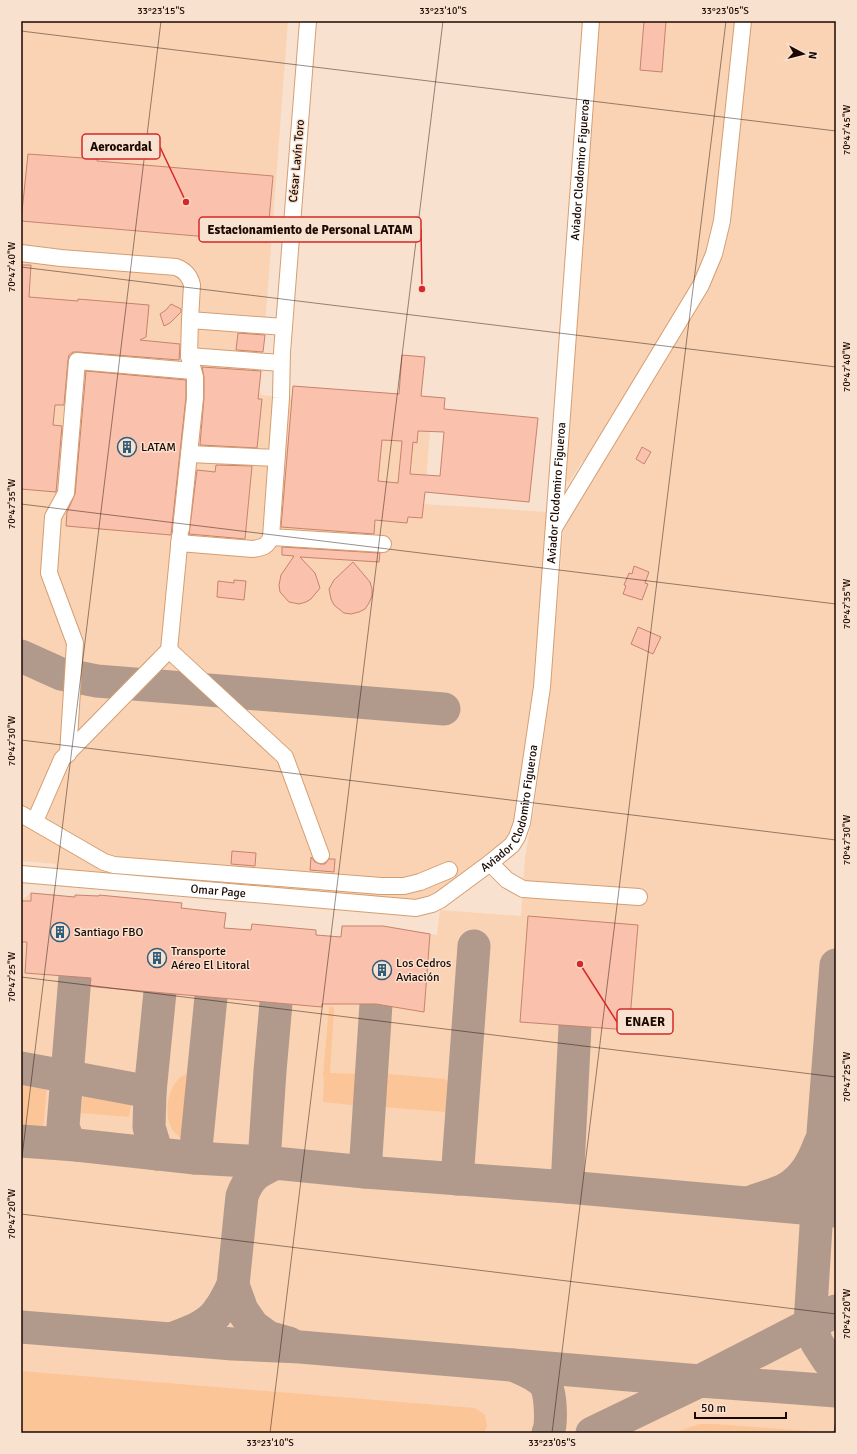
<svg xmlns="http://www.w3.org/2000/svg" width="857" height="1454" viewBox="0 0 857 1454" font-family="Signika,sans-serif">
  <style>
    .built { fill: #fad3b4 }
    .green { fill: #fcc598 }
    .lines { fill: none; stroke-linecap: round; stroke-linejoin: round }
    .taxiway { stroke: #b19a8c; stroke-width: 33 }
    .building { fill: #fac1ad; stroke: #c6836c; fill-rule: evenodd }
    .minor-casing { stroke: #d59e71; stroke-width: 18 }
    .minor { stroke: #fff; stroke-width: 16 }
    .ticks { fill: none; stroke: #1b0800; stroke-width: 1; stroke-opacity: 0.45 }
    .labels { text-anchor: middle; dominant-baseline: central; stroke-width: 3; stroke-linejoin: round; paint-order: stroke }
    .street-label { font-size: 12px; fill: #1b0800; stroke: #f9e1cf }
    .poi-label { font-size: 12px; fill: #1b0800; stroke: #f9e1cf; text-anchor: start }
    .leader { fill: none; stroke: #d62828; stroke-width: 1.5 }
    .callout-dot { fill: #d62828; stroke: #f9e1cf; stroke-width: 1.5 }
    .callout { fill: #f9e1cf; stroke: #d62828; stroke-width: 1.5 }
    .callout-label { font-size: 13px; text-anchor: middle; font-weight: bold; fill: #1b0800 }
    .neatline { fill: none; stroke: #1b0800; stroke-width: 1.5 }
    .ticks-label { font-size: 10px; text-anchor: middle; fill: #1b0800 }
  </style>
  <rect width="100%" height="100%" fill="#f9e1cf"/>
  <g class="built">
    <path d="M21,21H288L265,326V333L259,392L263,395L291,399L293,386L399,395L425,357L421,396L445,398L442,432H430L424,504L547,512L535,693L517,819L509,837L437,893L430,897L416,900L55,871L56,864L21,861Z"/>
    <path d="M599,21H836V1433H21V901L31,893L75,897V895H81V897L95,899L99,895L182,903L181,908L226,913L224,930L240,932L241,929L251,930L252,924L316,930V935L341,937L342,926H383L437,935L440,910L521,916L525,857L534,809L550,692L564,523L596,470L582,461L569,483L565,480Z"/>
  </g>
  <g class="green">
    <path d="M329,1007H333L334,1009L330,1073L364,1074L361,1106L323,1102L324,1081L323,1075Z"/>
    <path d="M189,1073L183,1139C181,1138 178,1136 176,1134C162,1120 166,1089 181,1077C183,1075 186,1074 189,1073Z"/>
    <path d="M389,1074L445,1079L448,1082L446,1112L383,1107L385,1078Z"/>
    <path d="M21,1079L47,1085L43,1130L21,1128Z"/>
    <path d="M83,1091L132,1099L129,1117L81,1113Z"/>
    <path d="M21,1371L475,1408L485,1415L487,1426L484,1433H21Z"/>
    <path d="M699,1424H715L836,1433H674Z"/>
  </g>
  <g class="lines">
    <g class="taxiway">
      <path d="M21,656L61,674L97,681L444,709"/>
      <path d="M836,965L817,1210L810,1324L817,1343L828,1360L836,1369"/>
      <path d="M75,976L63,1126C66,1135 67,1141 76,1145"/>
      <path d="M21,1068L150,1092"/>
      <path d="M21,1141L76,1145L195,1158L264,1162L365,1172L567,1187L836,1211"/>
      <path d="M157,1154L149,1127L150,1092L160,992"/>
      <path d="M195,1158L211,997"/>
      <path d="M264,1162L270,1071L276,1003"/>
      <path d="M276,1163C257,1172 250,1175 242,1196L233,1285L242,1310L253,1326L268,1337L289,1343"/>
      <path d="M365,1172L376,1004"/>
      <path d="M457,1179L474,946"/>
      <path d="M567,1187L575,1026"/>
      <path d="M751,1202C761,1198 777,1194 786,1189C804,1179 813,1162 820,1143"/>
      <path d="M21,1327L233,1344L300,1347L700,1381L836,1391"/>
      <path d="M171,1339C189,1332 209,1326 219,1310C225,1302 229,1293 233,1285"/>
      <path d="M513,1365C524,1370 537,1374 545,1384C551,1392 552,1424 548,1433"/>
      <path d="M592,1433L700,1381L836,1311"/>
    </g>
  </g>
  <g class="building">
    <path d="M644,21H666L662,72L640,70Z"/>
    <path d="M28,154L97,159V161L273,176L267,242L21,221Z"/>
    <path d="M21,265H31L29,297L78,301V299L149,305L146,337L140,340L180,344L179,360L78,352H73L69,355L68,360L64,405H55L53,425L62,426L56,492L21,489Z"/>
    <path d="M171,304L181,309V312L170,323L164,326L160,314L166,310Z"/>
    <path d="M238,333L265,335L263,352L236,350Z"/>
    <path d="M402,355L425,357L421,396L445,398L444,409L538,418L529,502L425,492L422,518L408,517L407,523L375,520L374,534L281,527L293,386L399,394ZM418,431L444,432L440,476L410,474L413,442L417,443ZM382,440L402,441L398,483L378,481Z"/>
    <path d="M202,367L261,371L258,399H262L257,448L200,445L204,398V377Z"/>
    <path d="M86,371L186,380V397L171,535L66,526L67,512L75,494Z"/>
    <path d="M642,447L651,452L644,464L636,459Z"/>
    <path d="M216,465L252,466L245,539L189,534L197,470L215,472Z"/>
    <path d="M282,547L380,553L379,562L300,557L315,573L320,588L311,599L306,602L299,604L289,602L280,592L279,585L281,575L294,556L282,555Z"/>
    <path d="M353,562L370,582L372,589V596L369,603L365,609L359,612L351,614L344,613L334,605L331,599L329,589L334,580Z"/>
    <path d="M634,566L649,572L645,583L648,584L642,600L623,594L626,586L624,585L629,573L632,574Z"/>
    <path d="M234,580L246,581L244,600L217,597L218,581L234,583Z"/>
    <path d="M638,627L661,637L653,654L631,644Z"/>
    <path d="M232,851L256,853L255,866L231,864Z"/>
    <path d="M311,857L315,862L320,864H325L329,859H335L334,872L310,870Z"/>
    <path d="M31,893L75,897V895L99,896V895L182,903L181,908L226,913L224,928L251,930L252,924L316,930V935L341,937L342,926H383L430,934L424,1012L376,1004H322V1007L96,987L90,986L91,978L25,973L27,942H21V901H31Z"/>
    <path d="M528,916L638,925L629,1030L520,1022Z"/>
  </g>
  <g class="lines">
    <g class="minor-casing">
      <g id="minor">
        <path d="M308,21L282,352L281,398L271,537L383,544"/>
        <path d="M21,253L61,258L176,267C184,270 190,276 192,285L190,320L284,327"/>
        <path d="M189,356L281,363"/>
        <path d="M189,454L276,458"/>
        <path d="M555,526L701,285L714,254L722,221L743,21"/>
        <path d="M181,529L195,398V377L189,356L190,320"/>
        <path d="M179,543L253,549C263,547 267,547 271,537"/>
        <path d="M169,650L285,757L321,855"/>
        <path d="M68,754L75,643L49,573L53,517L66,493L77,361L193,371"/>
        <path d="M21,814L104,862L114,865L381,886H404L420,882L449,870"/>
        <path d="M35,821L62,759L169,650L180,536"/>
        <path d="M490,863L507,880L523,889L639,897"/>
        <path id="s1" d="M21,874L416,908L432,904L440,900L490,863L512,845L517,837L522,823L542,687L591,21"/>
      </g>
    </g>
    <use href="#minor" class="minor"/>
  </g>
  <path class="ticks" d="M21,31L836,131M21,267L836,367M21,504L836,604M21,740L836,840M21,977L836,1077M21,1165L161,21M21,1214L836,1314M270,1433L443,21M552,1433L726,21M834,1433L836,1419"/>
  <defs>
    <g id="building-ring" transform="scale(1)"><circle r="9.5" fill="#f9e1cf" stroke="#2e5d7c" stroke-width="1.5"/><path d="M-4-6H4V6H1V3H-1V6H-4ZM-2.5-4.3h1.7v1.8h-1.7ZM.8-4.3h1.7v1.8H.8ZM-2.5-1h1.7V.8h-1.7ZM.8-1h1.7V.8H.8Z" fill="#2e5d7c"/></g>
  </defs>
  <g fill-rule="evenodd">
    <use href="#building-ring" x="127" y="447"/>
    <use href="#building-ring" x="60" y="932"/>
    <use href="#building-ring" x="157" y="958"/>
    <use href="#building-ring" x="382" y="970"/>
  </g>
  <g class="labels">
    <g class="street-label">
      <text transform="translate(297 161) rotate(-85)">César Lavín Toro</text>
      <text stroke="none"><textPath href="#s1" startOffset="1193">Aviador Clodomiro Figueroa</textPath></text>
      <text stroke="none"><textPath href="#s1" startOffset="869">Aviador Clodomiro Figueroa</textPath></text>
      <text stroke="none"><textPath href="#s1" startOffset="545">Aviador Clodomiro Figueroa</textPath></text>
      <text stroke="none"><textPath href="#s1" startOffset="198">Omar Page</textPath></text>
    </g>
    <g class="poi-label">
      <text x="141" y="447">LATAM</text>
      <text x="74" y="932">Santiago FBO</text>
      <text x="171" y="951">Transporte<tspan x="171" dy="14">Aéreo El Litoral</tspan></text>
      <text x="396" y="963">Los Cedros<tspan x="396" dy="14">Aviación</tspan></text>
    </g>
  </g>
  <path class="leader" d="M186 202L160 147M422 289L421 229M580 964L617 1022"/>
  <g class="callout-dot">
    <circle cx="186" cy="202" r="4"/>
    <circle cx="422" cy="289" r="4"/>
    <circle cx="580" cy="964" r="4"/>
  </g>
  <g class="callout">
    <rect x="82" y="134" width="78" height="25" rx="4"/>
    <rect x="199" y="217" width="222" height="25" rx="4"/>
    <rect x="617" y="1009" width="56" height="25" rx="4"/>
  </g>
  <g class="callout-label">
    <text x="121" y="151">Aerocardal</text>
    <text x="310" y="234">Estacionamiento de Personal LATAM</text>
    <text x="645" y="1026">ENAER</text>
  </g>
  <rect width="857" height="1454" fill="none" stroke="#f9e1cf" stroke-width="44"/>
  <g transform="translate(803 54) rotate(97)" stroke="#f9e1cf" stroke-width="3" paint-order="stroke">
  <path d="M0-3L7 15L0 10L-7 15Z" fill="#1b0800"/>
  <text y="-6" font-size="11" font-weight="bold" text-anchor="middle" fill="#1b0800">N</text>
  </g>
  <path d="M695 1412v6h91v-6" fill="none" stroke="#1b0800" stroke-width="2"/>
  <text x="701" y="1412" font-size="12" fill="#1b0800" stroke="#f9e1cf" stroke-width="3" paint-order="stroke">50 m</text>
  <rect x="22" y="22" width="813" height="1410" class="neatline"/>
  <g class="ticks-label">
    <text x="161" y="14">33°23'15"S</text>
    <text x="443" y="14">33°23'10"S</text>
    <text x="725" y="14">33°23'05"S</text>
    <text transform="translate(846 130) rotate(-90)" y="4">70°47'45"W</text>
    <text transform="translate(11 267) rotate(-90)" y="4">70°47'40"W</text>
    <text transform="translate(846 367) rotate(-90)" y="4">70°47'40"W</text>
    <text transform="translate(11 504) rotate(-90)" y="4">70°47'35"W</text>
    <text transform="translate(846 604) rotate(-90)" y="4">70°47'35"W</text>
    <text transform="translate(11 741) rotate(-90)" y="4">70°47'30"W</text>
    <text transform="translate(846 840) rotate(-90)" y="4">70°47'30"W</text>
    <text transform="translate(11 977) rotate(-90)" y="4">70°47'25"W</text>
    <text transform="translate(846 1077) rotate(-90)" y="4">70°47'25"W</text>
    <text transform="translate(11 1214) rotate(-90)" y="4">70°47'20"W</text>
    <text transform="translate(846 1314) rotate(-90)" y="4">70°47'20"W</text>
    <text x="270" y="1446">33°23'10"S</text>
    <text x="552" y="1446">33°23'05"S</text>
  </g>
</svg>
